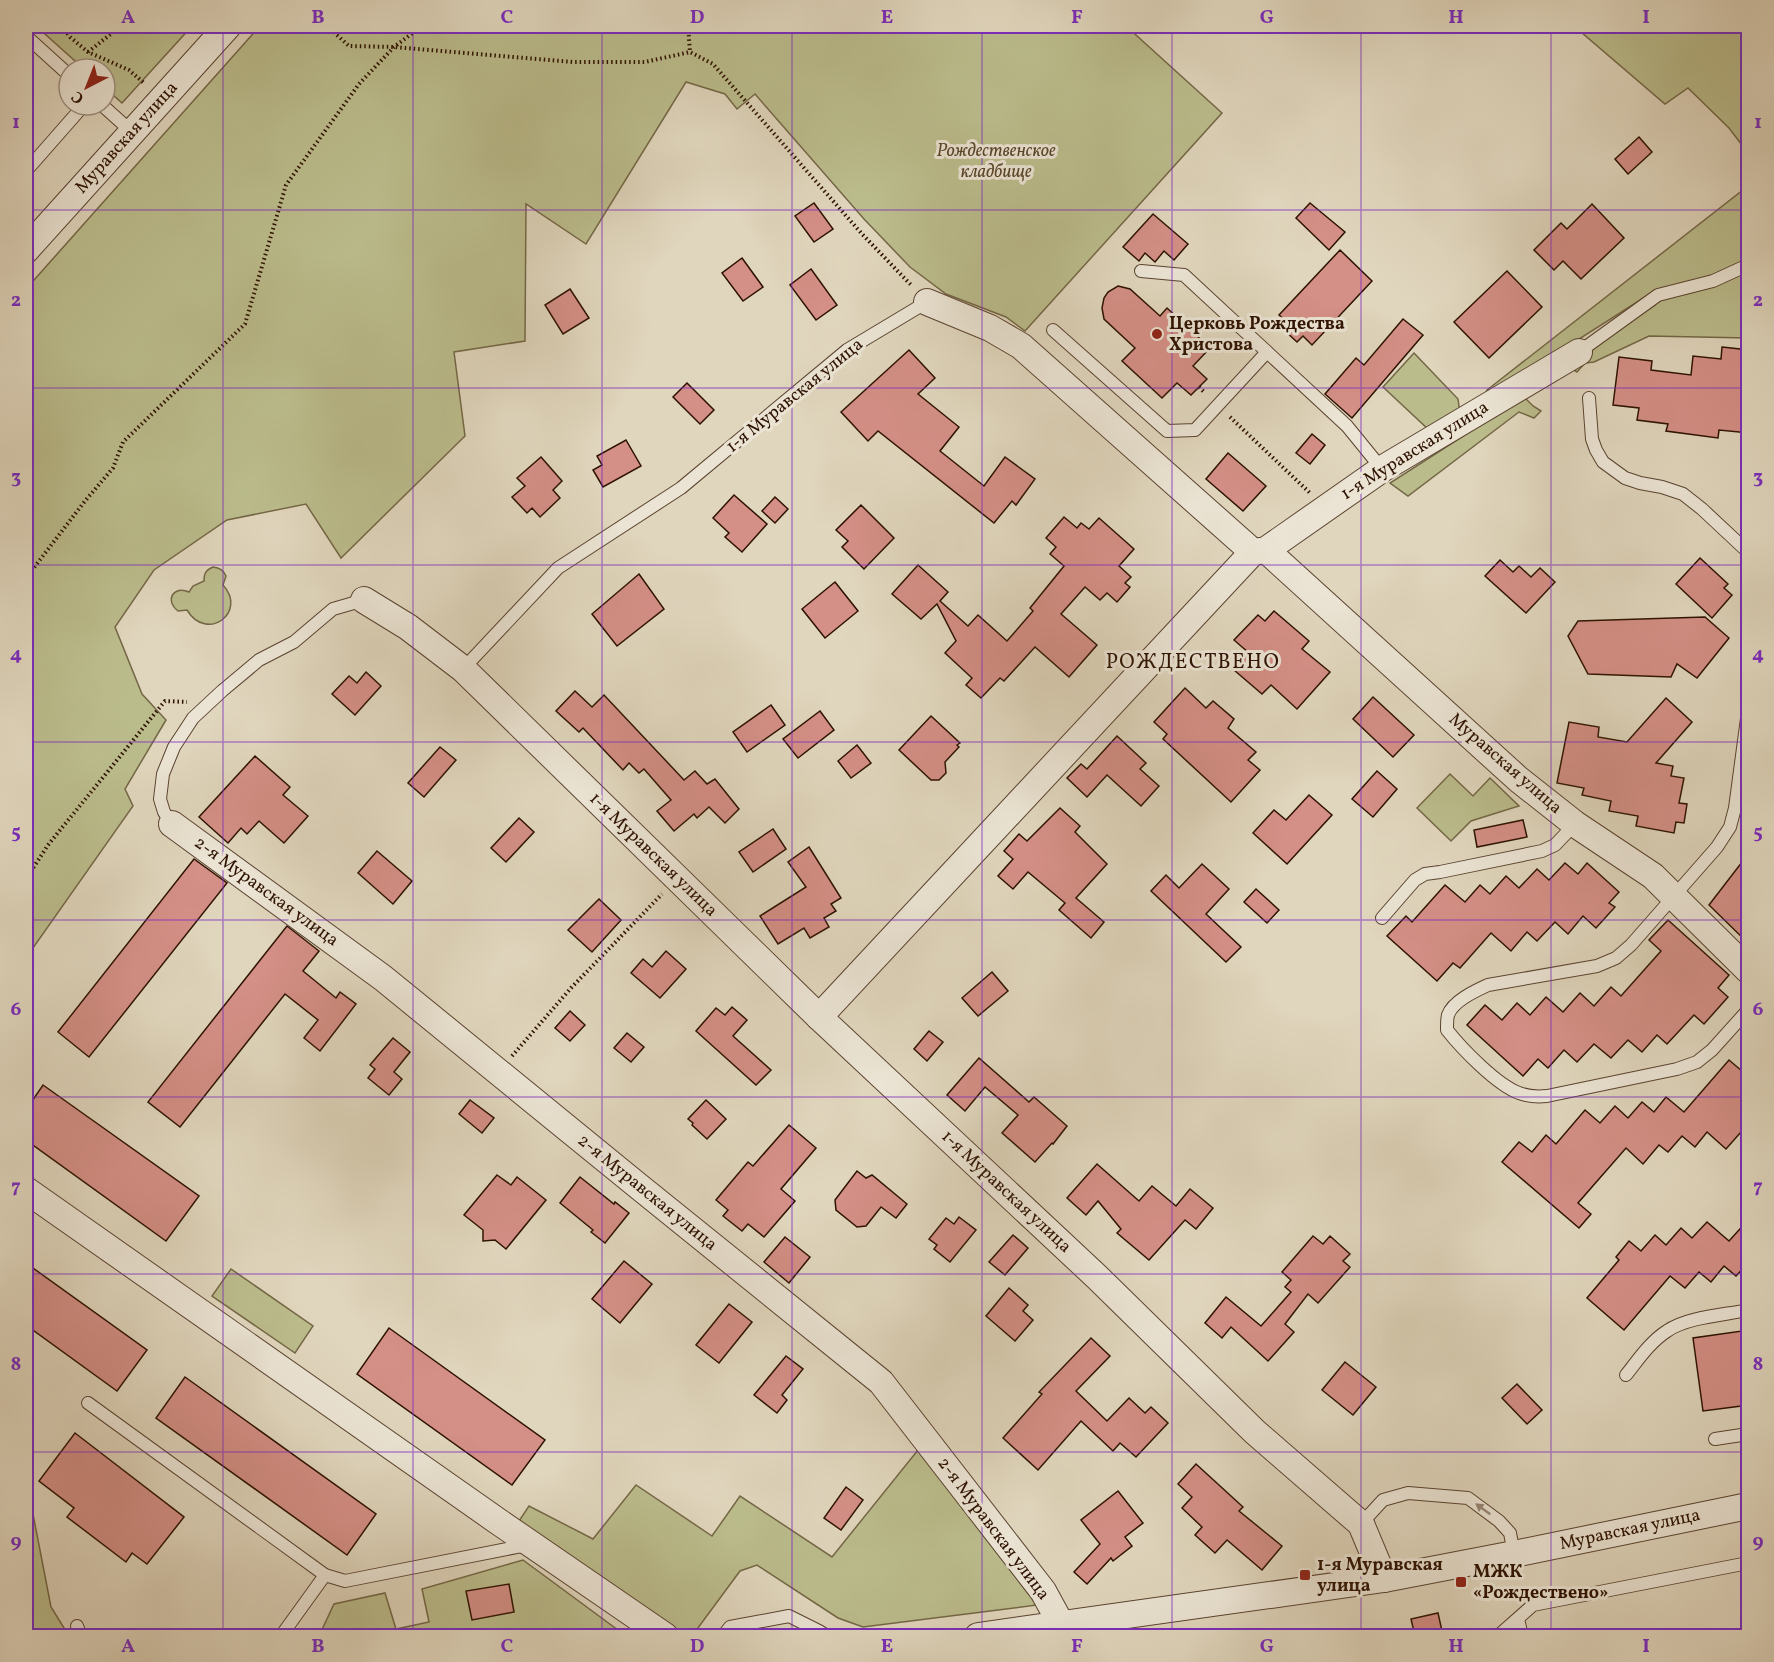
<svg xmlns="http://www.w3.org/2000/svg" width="1774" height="1662" viewBox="0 0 1774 1662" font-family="Vollkorn,serif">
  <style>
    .green { fill: #bbbc8c; stroke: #746746; stroke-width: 1.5 }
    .building { fill: #d48f86; stroke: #2e1201; stroke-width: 1.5 }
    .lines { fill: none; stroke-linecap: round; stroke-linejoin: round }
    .lane-casing { stroke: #5a4330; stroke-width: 14 }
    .street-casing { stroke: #5a4330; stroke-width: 28 }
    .path { stroke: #2e1201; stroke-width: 4; stroke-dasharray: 1.5 3; stroke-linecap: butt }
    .lane { stroke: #ebe4d4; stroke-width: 12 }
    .street { stroke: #ebe4d4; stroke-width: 26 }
    .oneway { fill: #968675 }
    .grid { fill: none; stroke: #7b2cbf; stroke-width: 1.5; stroke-opacity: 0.55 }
    .poi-dot { fill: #8f2418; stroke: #ebe4d4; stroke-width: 2 }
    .labels { text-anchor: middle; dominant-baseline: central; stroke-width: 6; stroke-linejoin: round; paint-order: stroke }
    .street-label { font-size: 18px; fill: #2e1201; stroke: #ebe4d4 }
    .park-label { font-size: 18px; font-style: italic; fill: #58452b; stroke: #ebe4d4 }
    .poi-label { font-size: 18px; font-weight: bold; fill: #2e1201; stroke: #ebe4d4; text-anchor: start }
    .quarter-label { font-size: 21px; letter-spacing: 1.5px; fill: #2e1201; stroke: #ebe4d4 }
    .neatline { fill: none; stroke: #7b2cbf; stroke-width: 2 }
    .grid-label { font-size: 20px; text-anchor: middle; font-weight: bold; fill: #7b2cbf }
  </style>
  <rect width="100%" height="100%" fill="#e0d6bd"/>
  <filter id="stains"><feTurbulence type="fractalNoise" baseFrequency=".00333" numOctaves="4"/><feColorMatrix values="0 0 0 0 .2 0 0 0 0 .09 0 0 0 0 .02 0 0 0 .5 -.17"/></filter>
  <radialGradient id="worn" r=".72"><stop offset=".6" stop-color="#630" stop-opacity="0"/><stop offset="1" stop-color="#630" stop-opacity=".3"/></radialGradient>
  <g class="green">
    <path d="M36,26H192L122,103L105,88V69H84Z"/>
    <path d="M260,26H1126L1222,113L1025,331L1006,317L946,294L910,267L864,219L755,94L737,109L725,94L686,82L586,244L526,204L525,341L454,352L465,436L341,558L306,504L227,520L154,570L115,627L142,694L166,720L125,789L133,806L26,958V289Z"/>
    <path d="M1574,26H1748V153L1729,128L1688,88L1665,104Z"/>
    <path d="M1748,186V338L1649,336L1594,362L1585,363L1577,372L1569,367L1580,355L1655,305L1645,297L1496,392L1487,390Z"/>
    <path d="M1414,353L1458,399L1460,413L1429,430L1383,387Z"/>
    <path d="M1524,397L1533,406L1541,411L1534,418L1519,412L1408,496L1390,483Z"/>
    <path d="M213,567C220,568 223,570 226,576L223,585C248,612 207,643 187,610L178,611C164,600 174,585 189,592L193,586L204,581C204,573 206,570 213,567Z"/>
    <path d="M1450,774L1473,796L1490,778L1519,806L1471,821L1451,841L1417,808Z"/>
    <path d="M231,1269L313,1326L295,1353L212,1296Z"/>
    <path d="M918,1450L1037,1605L863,1627L838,1618L757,1565L740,1571L692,1636H687L519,1521L529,1506L593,1539L636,1485L712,1536L740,1496L832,1557Z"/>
    <path d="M26,1478L51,1607L69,1636H26Z"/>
    <path d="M523,1560L626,1636H319L334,1604L385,1593L396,1629L429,1622L422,1589Z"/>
  </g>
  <g class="building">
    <path d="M1639,137L1652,152L1628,174L1615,159Z"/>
    <path d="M814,203L833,229L814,242L795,216Z"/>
    <path d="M1310,203L1345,232L1329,250L1296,218Z"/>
    <path d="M1592,204L1624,238L1581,279L1563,261L1554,270L1534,250L1561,223L1567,229Z"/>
    <path d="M1153,214L1188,244L1174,260L1164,251L1155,262L1145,253L1139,261L1123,247Z"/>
    <path d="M1340,250L1372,281L1312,345L1303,336L1297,342L1285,331L1290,325L1279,315Z"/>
    <path d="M742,258L763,287L743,301L722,273Z"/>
    <path d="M811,269L837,305L816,320L790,285Z"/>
    <path d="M1507,271L1542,307L1489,358L1454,322Z"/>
    <path d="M1118,286L1130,289L1160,316L1167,308L1210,348L1193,366L1207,379L1191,395L1177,383L1162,398L1122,361L1135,348L1104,319L1102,308L1104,298L1108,292Z"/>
    <path d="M570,289L589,318L563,334L545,305Z"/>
    <path d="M1403,319L1423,335L1352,418L1325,394L1356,358L1364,365Z"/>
    <path d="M1722,347L1749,350V433L1719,430L1718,438L1666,431L1668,424L1637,420L1639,408L1613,405L1619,357L1652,361L1651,370L1691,375L1693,356L1721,359Z"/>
    <path d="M909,350L935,378L918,394L959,427L940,451L984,486L1005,457L1035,479L1016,505L1012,501L994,523L878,431L868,441L841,412Z"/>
    <path d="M687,383L714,410L700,424L673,397Z"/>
    <path d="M1312,434L1325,445L1310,464L1296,453Z"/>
    <path d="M626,440L641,466L603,487L593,470L602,465L597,456Z"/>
    <path d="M1228,453L1266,486L1243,511L1206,479Z"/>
    <path d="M541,457L562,481L553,490L560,498L540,517L532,508L527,513L512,497L525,486L517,478Z"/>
    <path d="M734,495L767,524L742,552L725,537L729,533L713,518Z"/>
    <path d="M775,497L788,509L775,523L762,511Z"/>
    <path d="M861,505L894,538L864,569L842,547L848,541L836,530Z"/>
    <path d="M1064,517L1077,528L1081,523L1089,529L1099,518L1134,549L1119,566L1131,577L1125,583L1130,587L1117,602L1107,593L1100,600L1085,587L1061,614L1097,645L1069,677L1035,647L1004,681L1000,678L981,698L966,685L972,678L945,653L956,641L937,604L921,619L892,594L918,565L948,592L940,601L968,626L978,615L1007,641L1033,611L1030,608L1064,566L1050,554L1056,547L1046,538Z"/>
    <path d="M1700,558L1728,584L1724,588L1732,595L1712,618L1676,584Z"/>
    <path d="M1500,560L1513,572L1519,566L1531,577L1540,568L1555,582L1526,613L1485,576Z"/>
    <path d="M639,574L664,609L617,646L592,614Z"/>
    <path d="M835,582L858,611L825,638L802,609Z"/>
    <path d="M1274,611L1309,641L1302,649L1330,672L1297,709L1271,685L1262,694L1234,670L1249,653L1234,640L1258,615L1265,621Z"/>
    <path d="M1705,617L1729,638L1697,678L1677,664L1671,677L1588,674L1568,636L1578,621Z"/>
    <path d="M366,672L381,686L355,715L332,694L349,676L357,683Z"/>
    <path d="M1185,688L1206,708L1213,701L1234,719L1228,728L1256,752L1248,760L1260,770L1231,802L1163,739L1167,734L1154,722Z"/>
    <path d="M575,691L592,707L604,695L684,780L695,771L707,784L715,779L739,809L725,823L709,807L697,818L694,814L674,831L657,811L671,800L644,769L639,773L629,763L623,770L583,728L579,732L556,711Z"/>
    <path d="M1373,697L1414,735L1393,757L1353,719Z"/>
    <path d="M1666,698L1692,722L1656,763L1673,766L1671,776L1684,778L1679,803L1687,804L1684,823L1676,822L1674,833L1636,826L1638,816L1609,811L1611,801L1582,795L1584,788L1557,783L1569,722L1599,727L1598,737L1627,742Z"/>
    <path d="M771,705L785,725L747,752L733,732Z"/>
    <path d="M820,711L834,730L798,758L783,739Z"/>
    <path d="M931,716L960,743L957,745L959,747L945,762L946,773L939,780H931L899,750Z"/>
    <path d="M1117,736L1146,763L1140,769L1159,786L1141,806L1107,775L1087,797L1067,778L1081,764L1087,769Z"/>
    <path d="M857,745L871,763L851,778L838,761Z"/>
    <path d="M440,747L456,760L424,797L408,783Z"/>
    <path d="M255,756L290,787L283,795L308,816L284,843L259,821L247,834L241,828L228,843L199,817Z"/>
    <path d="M1377,771L1397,789L1373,817L1352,799Z"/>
    <path d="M1309,795L1332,815L1287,864L1253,833L1274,810L1286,820Z"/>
    <path d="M1060,808L1080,826L1075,832L1107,864L1076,898L1104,922L1091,938L1059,910L1065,903L1028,872L1013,889L998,876L1013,859L1004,851L1019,834L1027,841Z"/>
    <path d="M519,818L534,832L506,862L491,848Z"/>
    <path d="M1523,820L1527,837L1477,847L1474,830Z"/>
    <path d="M773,829L786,849L753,872L739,852Z"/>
    <path d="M809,847L841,898L831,904L836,911L824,918L829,927L810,938L804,928L778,944L760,916L806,887L788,862Z"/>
    <path d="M377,851L412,881L393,904L358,873Z"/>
    <path d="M1749,853V944L1709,905Z"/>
    <path d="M194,859L227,883L89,1057L58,1032Z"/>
    <path d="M1565,863L1578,874L1587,863L1619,892L1609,903L1615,907L1596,928L1583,916L1568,934L1555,922L1537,941L1527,932L1511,951L1491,933L1460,968L1453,963L1437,981L1387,936L1406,916L1412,922L1445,885L1465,902L1480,885L1490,894L1506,876L1519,888L1537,869L1549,880Z"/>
    <path d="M1202,864L1229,889L1206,914L1241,947L1226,962L1151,891L1166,875L1179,888Z"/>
    <path d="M1256,889L1279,910L1267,923L1244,902Z"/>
    <path d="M599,899L621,920L592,952L568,930Z"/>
    <path d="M1668,920L1729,975L1718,988L1728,997L1704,1024L1694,1015L1667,1044L1657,1035L1642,1052L1628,1040L1611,1058L1594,1044L1577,1062L1564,1050L1548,1068L1538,1059L1523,1076L1467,1025L1485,1005L1502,1020L1517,1003L1530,1015L1546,997L1563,1012L1580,993L1594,1006L1611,987L1621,996L1661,951L1649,940Z"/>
    <path d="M287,926L319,951L303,971L336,998L340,992L356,1004L320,1051L304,1038L318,1020L285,994L180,1127L148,1102Z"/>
    <path d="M666,951L686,969L660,998L631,973L643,959L652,967Z"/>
    <path d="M992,972L1008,991L978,1016L962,998Z"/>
    <path d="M732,1007L747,1020L733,1036L771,1070L756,1085L696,1031L716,1008L725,1015Z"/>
    <path d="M570,1011L585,1025L570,1041L555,1028Z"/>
    <path d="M929,1031L943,1042L927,1061L914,1049Z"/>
    <path d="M627,1033L644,1047L631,1062L614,1048Z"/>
    <path d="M393,1038L410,1052L394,1072L402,1079L389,1095L368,1078L375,1069L370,1065Z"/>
    <path d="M979,1058L1029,1102L1034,1097L1067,1126L1053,1144L1052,1143L1035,1162L1002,1133L1018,1115L985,1087L965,1111L947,1095Z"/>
    <path d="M1729,1060L1749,1077V1123L1726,1149L1707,1132L1695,1147L1682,1136L1668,1152L1659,1145L1643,1164L1626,1148L1578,1203L1591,1214L1579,1228L1502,1162L1519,1142L1532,1152L1546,1135L1556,1144L1585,1110L1600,1123L1615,1106L1628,1118L1642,1102L1654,1112L1666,1097L1684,1112Z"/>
    <path d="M43,1085L199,1196L166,1241L26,1140V1110Z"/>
    <path d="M470,1100L494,1118L482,1133L459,1114Z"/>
    <path d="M706,1100L726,1119L707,1139L692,1125L693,1123L688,1119Z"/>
    <path d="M789,1125L816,1148L781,1189L795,1201L764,1237L748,1224L742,1231L723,1216L728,1210L716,1200L748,1162L753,1166Z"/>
    <path d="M1097,1164L1139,1201L1152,1186L1176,1206L1190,1189L1213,1208L1196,1229L1185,1220L1149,1260L1117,1233L1121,1229L1098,1201L1086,1215L1067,1198Z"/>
    <path d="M857,1171L866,1178L872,1175L907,1204L896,1218L881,1207L866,1226L857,1227L836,1210L835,1200Z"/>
    <path d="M497,1175L511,1185L517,1177L546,1200L506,1249L495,1240L483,1241V1230L464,1215Z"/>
    <path d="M580,1177L614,1204L615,1202L629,1213L605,1243L591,1232L593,1230L560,1203Z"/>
    <path d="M959,1217L976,1230L950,1262L934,1249L937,1245L929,1239L946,1218L954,1224Z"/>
    <path d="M1749,1219V1262L1736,1276L1724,1266L1711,1282L1699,1272L1685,1288L1670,1276L1624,1330L1587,1298L1619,1260L1616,1257L1629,1241L1641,1251L1655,1235L1666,1245L1681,1228L1692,1238L1707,1222L1729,1241Z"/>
    <path d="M1013,1235L1028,1248L1005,1275L989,1262Z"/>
    <path d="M1313,1236L1323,1244L1330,1236L1350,1254L1343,1261L1350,1267L1318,1303L1308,1294L1285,1324L1294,1332L1268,1361L1231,1327L1222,1338L1205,1323L1226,1297L1261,1326L1291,1292L1285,1287L1291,1280L1282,1272Z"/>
    <path d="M785,1237L810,1257L789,1283L764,1262Z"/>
    <path d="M624,1261L652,1284L620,1323L592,1299Z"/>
    <path d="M26,1263L147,1350L117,1391L26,1325Z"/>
    <path d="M1009,1288L1028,1305L1023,1311L1033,1320L1015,1341L986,1316Z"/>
    <path d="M729,1304L752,1322L719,1363L696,1345Z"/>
    <path d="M389,1328L545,1440L512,1485L357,1374Z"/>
    <path d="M1749,1330V1405L1703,1411L1693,1338Z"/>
    <path d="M1091,1338L1110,1356L1076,1391L1107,1421L1129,1398L1145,1413L1151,1407L1168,1423L1136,1457L1120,1443L1113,1451L1081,1421L1038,1470L1003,1438L1042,1394L1039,1392Z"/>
    <path d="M786,1356L803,1369L782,1395L787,1400L777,1413L754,1395Z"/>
    <path d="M1345,1362L1376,1387L1353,1415L1322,1390Z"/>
    <path d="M185,1377L376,1514L347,1555L156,1418Z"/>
    <path d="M1517,1384L1542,1410L1527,1424L1502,1398Z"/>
    <path d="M75,1433L184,1517L147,1564L132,1553L126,1562L67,1517L74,1508L39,1481Z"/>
    <path d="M1196,1464L1243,1507L1239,1511L1282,1546L1262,1570L1227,1540L1215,1553L1195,1535L1202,1527L1182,1508L1192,1497L1178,1484Z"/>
    <path d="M846,1487L863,1500L841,1530L824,1518Z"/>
    <path d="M1118,1491L1143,1523L1125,1537L1132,1546L1113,1561L1111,1558L1087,1584L1074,1572L1100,1544L1081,1520Z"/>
    <path d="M509,1584L514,1612L472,1620L466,1591Z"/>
    <path d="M1438,1613L1442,1631L1415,1636L1411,1619Z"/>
  </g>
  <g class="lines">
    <g class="lane-casing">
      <g id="lane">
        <path d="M1743,26L1748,28"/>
        <path d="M26,36L69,75"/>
        <path d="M102,105L132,132"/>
        <path d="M26,171L84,105"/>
        <path d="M1141,271L1184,275L1347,426L1382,469"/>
        <path d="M1053,330L1167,431L1195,430L1267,352"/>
        <path d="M1579,352L1658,295L1713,281L1748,265"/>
        <path d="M1589,398L1592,439L1596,450L1603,462L1625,478L1640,483L1662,487L1683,494L1702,509L1748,552"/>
        <path d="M463,669L558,568L681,488L847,350L927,302"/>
        <path d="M1748,711L1735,808L1730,827L1717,847L1631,945L1616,958L1597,966L1488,985C1475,991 1453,1001 1448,1015C1447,1019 1447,1026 1447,1030C1462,1049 1497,1085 1519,1093C1529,1097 1537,1097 1547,1096L1677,1069L1697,1062L1712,1050L1748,1010"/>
        <path d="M172,824L164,812L160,799L163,774L174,747L193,718L222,691L259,660L294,642L333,609L364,600"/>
        <path d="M1382,918L1415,880L1425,874L1440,872L1542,851L1555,845L1575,824"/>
        <path d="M1626,1375C1638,1360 1650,1342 1667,1331C1687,1317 1724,1315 1748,1310"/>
        <path d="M88,1403L325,1575L345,1581L527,1545"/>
        <path d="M1715,1439L1748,1434"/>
        <path d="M1361,1524L1383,1500L1408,1493L1468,1498L1499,1521L1510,1533L1514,1554"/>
        <path d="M1518,1619L1522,1636"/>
        <path d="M77,1626L81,1636"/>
        <path d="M281,1636L325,1575"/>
        <path d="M723,1636L730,1627L789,1616L819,1631L827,1636"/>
        <path d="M1498,1636L1533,1605L1748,1563"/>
      </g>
    </g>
    <g class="street-casing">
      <g id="street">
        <path d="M26,250L228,26"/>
        <path d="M927,302L990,328L1021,346L1253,552"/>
        <path d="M1266,550L1518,779L1575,824L1653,876L1748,970"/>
        <path d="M364,600L408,627L463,669L819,1017L1097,1277L1255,1432L1361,1524L1384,1579"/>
        <path d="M172,824L383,978L637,1185L881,1382L1043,1591L1061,1624"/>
        <path d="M819,1017L1253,552L1266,550L1382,469L1579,352"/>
        <path d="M26,1190L496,1520L665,1636"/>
        <path d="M978,1636L1384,1579L1514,1554L1748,1506"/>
      </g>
    </g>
    <g class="path">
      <path d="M62,26L70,37L88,52L129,70L145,84"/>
      <path d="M327,26L349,46L394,47L573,62H645L690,52L713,64L862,234L912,286"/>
      <path d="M688,26L690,52"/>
      <path d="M1580,30L1584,26"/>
      <path d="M88,52L121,26"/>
      <path d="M1199,387L1205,393"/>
      <path d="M1230,417L1310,493"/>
      <path d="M26,578L85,501L113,468L123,442L245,324L286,185L359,84L394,47L422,26"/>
      <path d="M26,879L48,845L165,701L187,702"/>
      <path d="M512,1056L571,988L662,894"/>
    </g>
    <use href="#lane" class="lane"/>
    <use href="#street" class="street"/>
  </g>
  <defs><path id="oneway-solid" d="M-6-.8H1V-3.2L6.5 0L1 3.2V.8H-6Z" transform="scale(1.5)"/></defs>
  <use class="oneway" href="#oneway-solid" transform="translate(1483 1509) rotate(-144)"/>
  <path class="grid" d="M223,26V1636M413,26V1636M602,26V1636M792,26V1636M982,26V1636M1172,26V1636M1361,26V1636M1551,26V1636M26,210H1748M26,388H1748M26,565H1748M26,742H1748M26,920H1748M26,1097H1748M26,1274H1748M26,1452H1748"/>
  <g class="poi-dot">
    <circle cx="1157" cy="334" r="6"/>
    <rect x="1299" y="1569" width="12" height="12" rx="3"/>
    <rect x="1455" y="1576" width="12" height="12" rx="3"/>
  </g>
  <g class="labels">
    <g class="street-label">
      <text transform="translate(127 138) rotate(-48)">Муравская улица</text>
      <text transform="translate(795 396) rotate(-39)">1-я Муравская улица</text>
      <text transform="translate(1415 451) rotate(-32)">1-я Муравская улица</text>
      <text transform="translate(1505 764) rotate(41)">Муравская улица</text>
      <text transform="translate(653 855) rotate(44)">1-я Муравская улица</text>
      <text transform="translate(266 892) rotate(36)">2-я Муравская улица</text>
      <text transform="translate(1006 1192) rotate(43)">1-я Муравская улица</text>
      <text transform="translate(647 1193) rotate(39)">2-я Муравская улица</text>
      <text transform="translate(993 1529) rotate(53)">2-я Муравская улица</text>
      <text transform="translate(1630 1530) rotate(-12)">Муравская улица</text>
    </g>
    <g class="park-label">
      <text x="996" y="151">Рождественское<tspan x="996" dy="21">кладбище</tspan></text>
    </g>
    <g class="poi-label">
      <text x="1169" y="324">Церковь Рождества<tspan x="1169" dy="21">Христова</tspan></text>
      <text x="1317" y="1565">1-я Муравская<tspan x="1317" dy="21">улица</tspan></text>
      <text x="1473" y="1572">МЖК<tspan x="1473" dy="21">«Рождествено»</tspan></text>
    </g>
    <g class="quarter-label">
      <text x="1193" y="662">РОЖДЕСТВЕНО</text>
    </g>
  </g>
  <rect width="1774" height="1662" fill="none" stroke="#e0d6bd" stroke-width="66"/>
  <g transform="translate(87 87) rotate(222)"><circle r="28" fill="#ebe4d4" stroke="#9f9080" stroke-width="1.5"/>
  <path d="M0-4.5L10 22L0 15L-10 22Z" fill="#8f2418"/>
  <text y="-9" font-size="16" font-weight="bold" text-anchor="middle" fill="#2e1201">С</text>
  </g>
  <rect x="33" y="33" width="1708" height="1596" class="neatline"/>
  <g class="grid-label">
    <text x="128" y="23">A</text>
    <text x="318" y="23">B</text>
    <text x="507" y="23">C</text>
    <text x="697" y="23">D</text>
    <text x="887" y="23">E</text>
    <text x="1077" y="23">F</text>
    <text x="1267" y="23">G</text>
    <text x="1456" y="23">H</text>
    <text x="1646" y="23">I</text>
    <text x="16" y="128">1</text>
    <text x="1758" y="128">1</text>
    <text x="16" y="306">2</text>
    <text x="1758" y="306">2</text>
    <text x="16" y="483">3</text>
    <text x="1758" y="483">3</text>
    <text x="16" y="660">4</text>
    <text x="1758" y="660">4</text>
    <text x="16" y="838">5</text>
    <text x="1758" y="838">5</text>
    <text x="16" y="1015">6</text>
    <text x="1758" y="1015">6</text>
    <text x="16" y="1192">7</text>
    <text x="1758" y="1192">7</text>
    <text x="16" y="1370">8</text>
    <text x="1758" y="1370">8</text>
    <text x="16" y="1547">9</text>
    <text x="1758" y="1547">9</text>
    <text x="128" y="1652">A</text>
    <text x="318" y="1652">B</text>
    <text x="507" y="1652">C</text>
    <text x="697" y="1652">D</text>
    <text x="887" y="1652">E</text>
    <text x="1077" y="1652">F</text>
    <text x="1267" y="1652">G</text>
    <text x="1456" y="1652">H</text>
    <text x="1646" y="1652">I</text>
  </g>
  <rect width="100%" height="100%" filter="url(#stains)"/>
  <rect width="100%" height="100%" fill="url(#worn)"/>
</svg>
